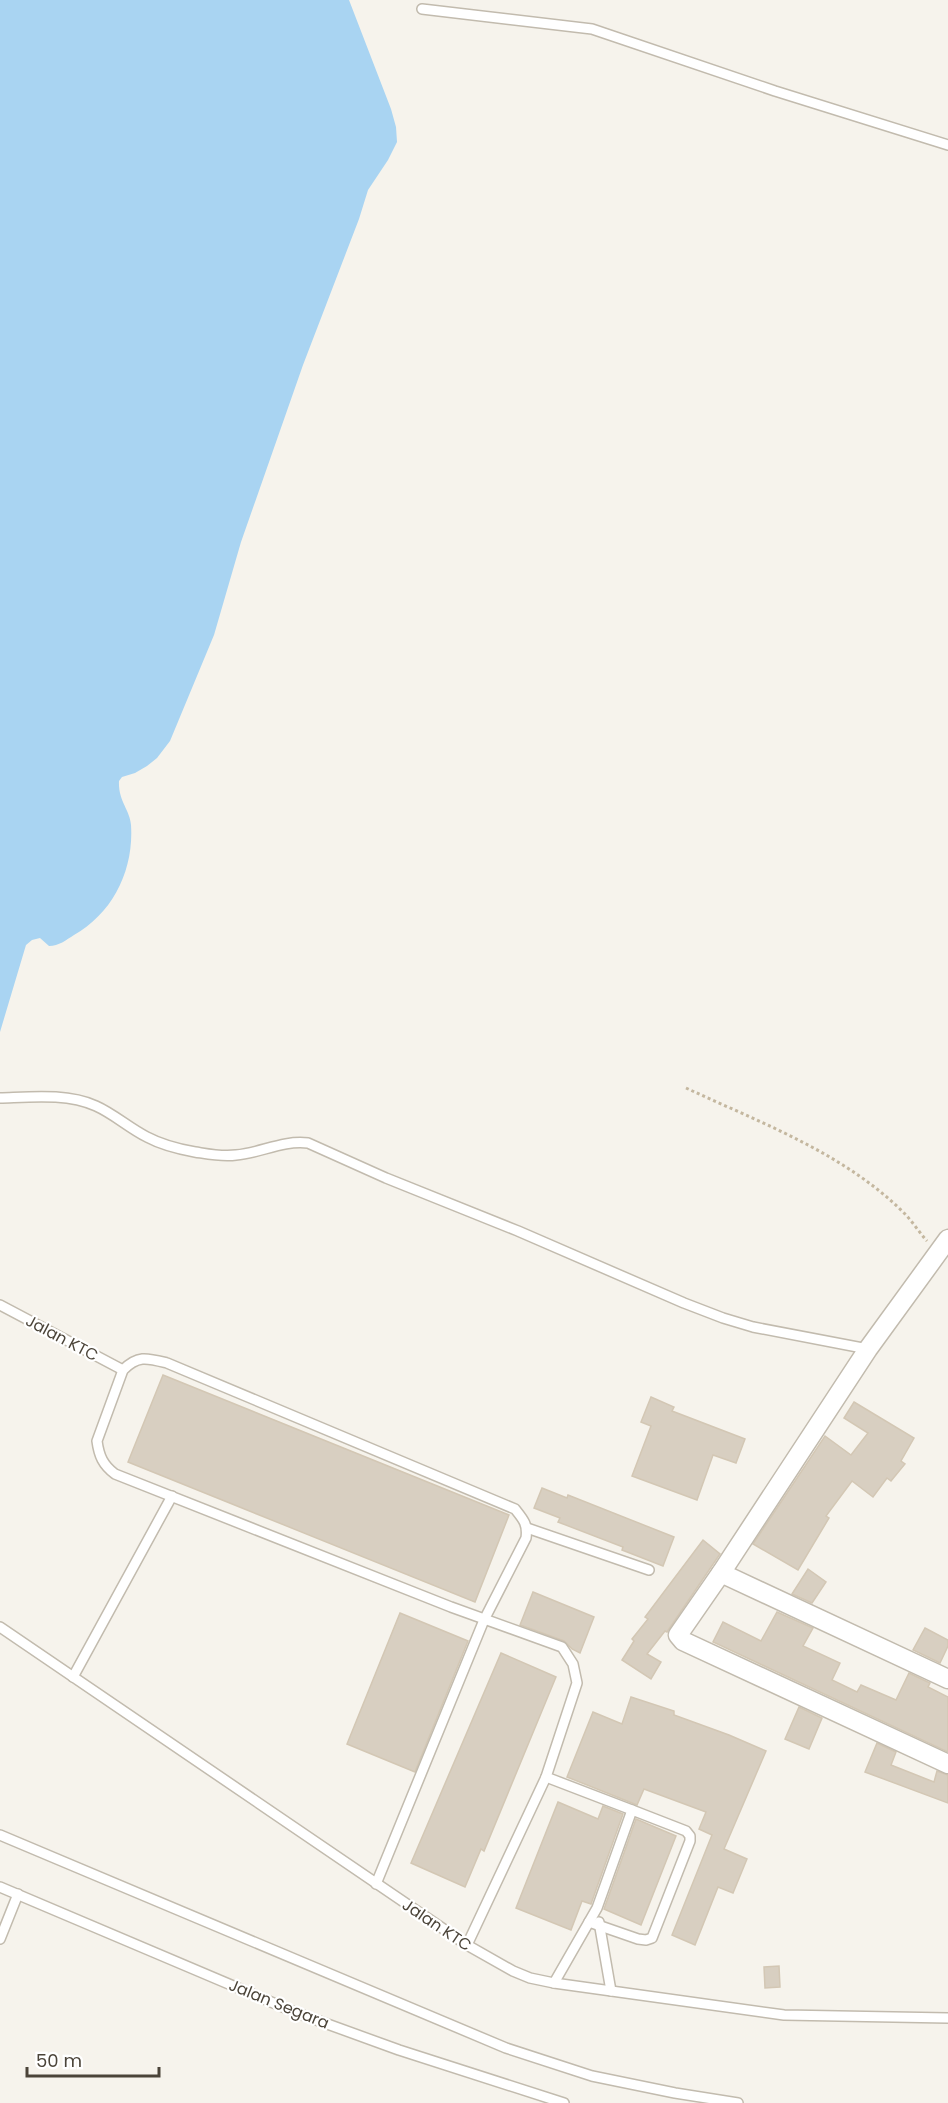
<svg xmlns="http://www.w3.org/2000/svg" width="948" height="2103" viewBox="0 0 948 2103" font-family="Poppins,sans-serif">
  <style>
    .water { fill: #a9d4f2 }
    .building { fill: #d8cfc1; stroke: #d3c7b4; stroke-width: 1.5 }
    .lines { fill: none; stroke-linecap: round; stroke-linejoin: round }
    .service-casing { stroke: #c2bbae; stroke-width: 12 }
    .minor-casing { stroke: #c2bbae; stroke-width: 21 }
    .path { stroke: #c4b79f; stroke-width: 3; stroke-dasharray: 3 3; stroke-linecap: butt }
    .service { stroke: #fff; stroke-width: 9 }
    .minor { stroke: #fff; stroke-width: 18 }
    .labels { text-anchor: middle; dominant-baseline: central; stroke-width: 4.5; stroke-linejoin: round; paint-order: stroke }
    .street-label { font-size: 16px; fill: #4b4439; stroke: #fff }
  </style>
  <rect width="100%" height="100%" fill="#f6f3ec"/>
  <path class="water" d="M0,0H349L391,109L396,127L397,142L388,160L368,190L359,219L303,365L241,542L214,635L170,741L157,758L147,766L135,773L122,777L119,781C118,801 130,810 131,825C134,870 113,913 74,935C66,940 59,946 49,946L40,938L32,940L26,945L0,1032Z"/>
  <g class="building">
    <path d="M163,1375L509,1515L475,1602L128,1462Z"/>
    <path d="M651,1397L674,1407L672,1411L745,1439L736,1463L713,1455L697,1500L632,1476L651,1426L641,1422Z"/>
    <path d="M854,1402L914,1438L901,1461L905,1464L891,1481L887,1478L873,1497L852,1481L826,1516L829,1518L798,1570L753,1544L825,1436L851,1455L868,1433L844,1418Z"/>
    <path d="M542,1488L567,1498L568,1495L674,1537L663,1566L622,1550L623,1547L558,1522L560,1518L534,1508Z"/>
    <path d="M703,1540L720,1554L667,1632L665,1631L647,1654L661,1662L651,1679L622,1660L634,1641L632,1639L648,1619L645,1617Z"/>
    <path d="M808,1569L826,1582L812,1603L792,1594Z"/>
    <path d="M533,1592L594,1617L580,1653L572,1649L564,1641L520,1625Z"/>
    <path d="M777,1612L813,1628L803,1646L840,1663L832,1680L857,1692L861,1685L896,1700L909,1673L930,1683L928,1687L948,1697V1752L713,1642L723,1622L761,1641Z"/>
    <path d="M400,1613L468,1641L415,1772L347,1744Z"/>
    <path d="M925,1628L948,1640V1646L940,1663L913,1650Z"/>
    <path d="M501,1653L556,1677L484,1851L481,1849L465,1887L411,1863Z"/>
    <path d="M631,1697L674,1711V1715L729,1735L766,1751L724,1849L747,1859L733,1893L718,1887L695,1945L672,1935L712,1835L699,1829L706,1812L644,1789L637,1805L567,1777L593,1712L622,1724Z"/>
    <path d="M799,1707L822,1718L809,1749L785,1739Z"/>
    <path d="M877,1743L896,1752L891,1765L934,1782L937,1771L948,1775V1803L865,1772Z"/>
    <path d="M558,1802L598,1819L603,1806L623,1814L591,1904L582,1901L571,1930L516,1908Z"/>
    <path d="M636,1819L676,1836L641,1925L604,1909Z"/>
    <path d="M779,1966L780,1987L765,1988L764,1967Z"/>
  </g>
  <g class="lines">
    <g class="service-casing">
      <g id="service">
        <path d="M422,9L592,29L775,91L948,145"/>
        <path d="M0,1098C31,1097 67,1093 96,1106C114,1114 129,1128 147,1137C162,1145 178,1149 195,1152C208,1154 222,1157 236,1155C261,1153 282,1140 308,1143L386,1178L518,1231L684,1303L723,1318L753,1327L868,1349"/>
        <path d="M0,1305L123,1370"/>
        <path d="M527,1528L649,1570"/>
        <path d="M0,1627L467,1945L513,1971L530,1978L554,1983L784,2015L948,2018"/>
        <path d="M73,1677L172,1496"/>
        <path d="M0,1835L506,2048L592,2076L675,2093L738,2103"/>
        <path d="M376,1884L484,1620L526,1538C528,1524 523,1519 515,1509L167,1363C147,1358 138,1355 123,1370L97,1441C99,1456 103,1465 115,1474L451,1607L562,1647L573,1664L577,1683L546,1777L632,1810L597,1908L554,1983"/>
        <path d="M0,1887L297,2013L399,2050L564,2103"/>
        <path d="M589,1922L638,1939L646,1940L652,1938L690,1841V1836L686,1831L632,1810"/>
        <path d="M599,1922L611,1991"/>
        <path d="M0,1939L18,1894"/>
        <path d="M467,1945L546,1777"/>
      </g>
    </g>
    <g class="minor-casing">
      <g id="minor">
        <path d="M948,1239L868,1349L721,1573L678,1635L683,1641L948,1764"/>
        <path d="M721,1573L948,1679"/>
      </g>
    </g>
    <path class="path" d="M686,1088C761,1123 844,1153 904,1213C912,1221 919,1232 927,1241"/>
    <use href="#service" class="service"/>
    <use href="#minor" class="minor"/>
  </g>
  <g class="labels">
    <g class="street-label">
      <text transform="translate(62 1338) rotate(28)">Jalan KTC</text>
      <text transform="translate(437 1925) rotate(34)">Jalan KTC</text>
      <text transform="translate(279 2004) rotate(22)">Jalan Segara</text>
    </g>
  </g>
  <path d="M27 2067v9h132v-9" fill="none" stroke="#4b4439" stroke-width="3"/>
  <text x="36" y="2067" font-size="18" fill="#4b4439" stroke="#ffffff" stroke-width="4.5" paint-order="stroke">50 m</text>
</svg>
